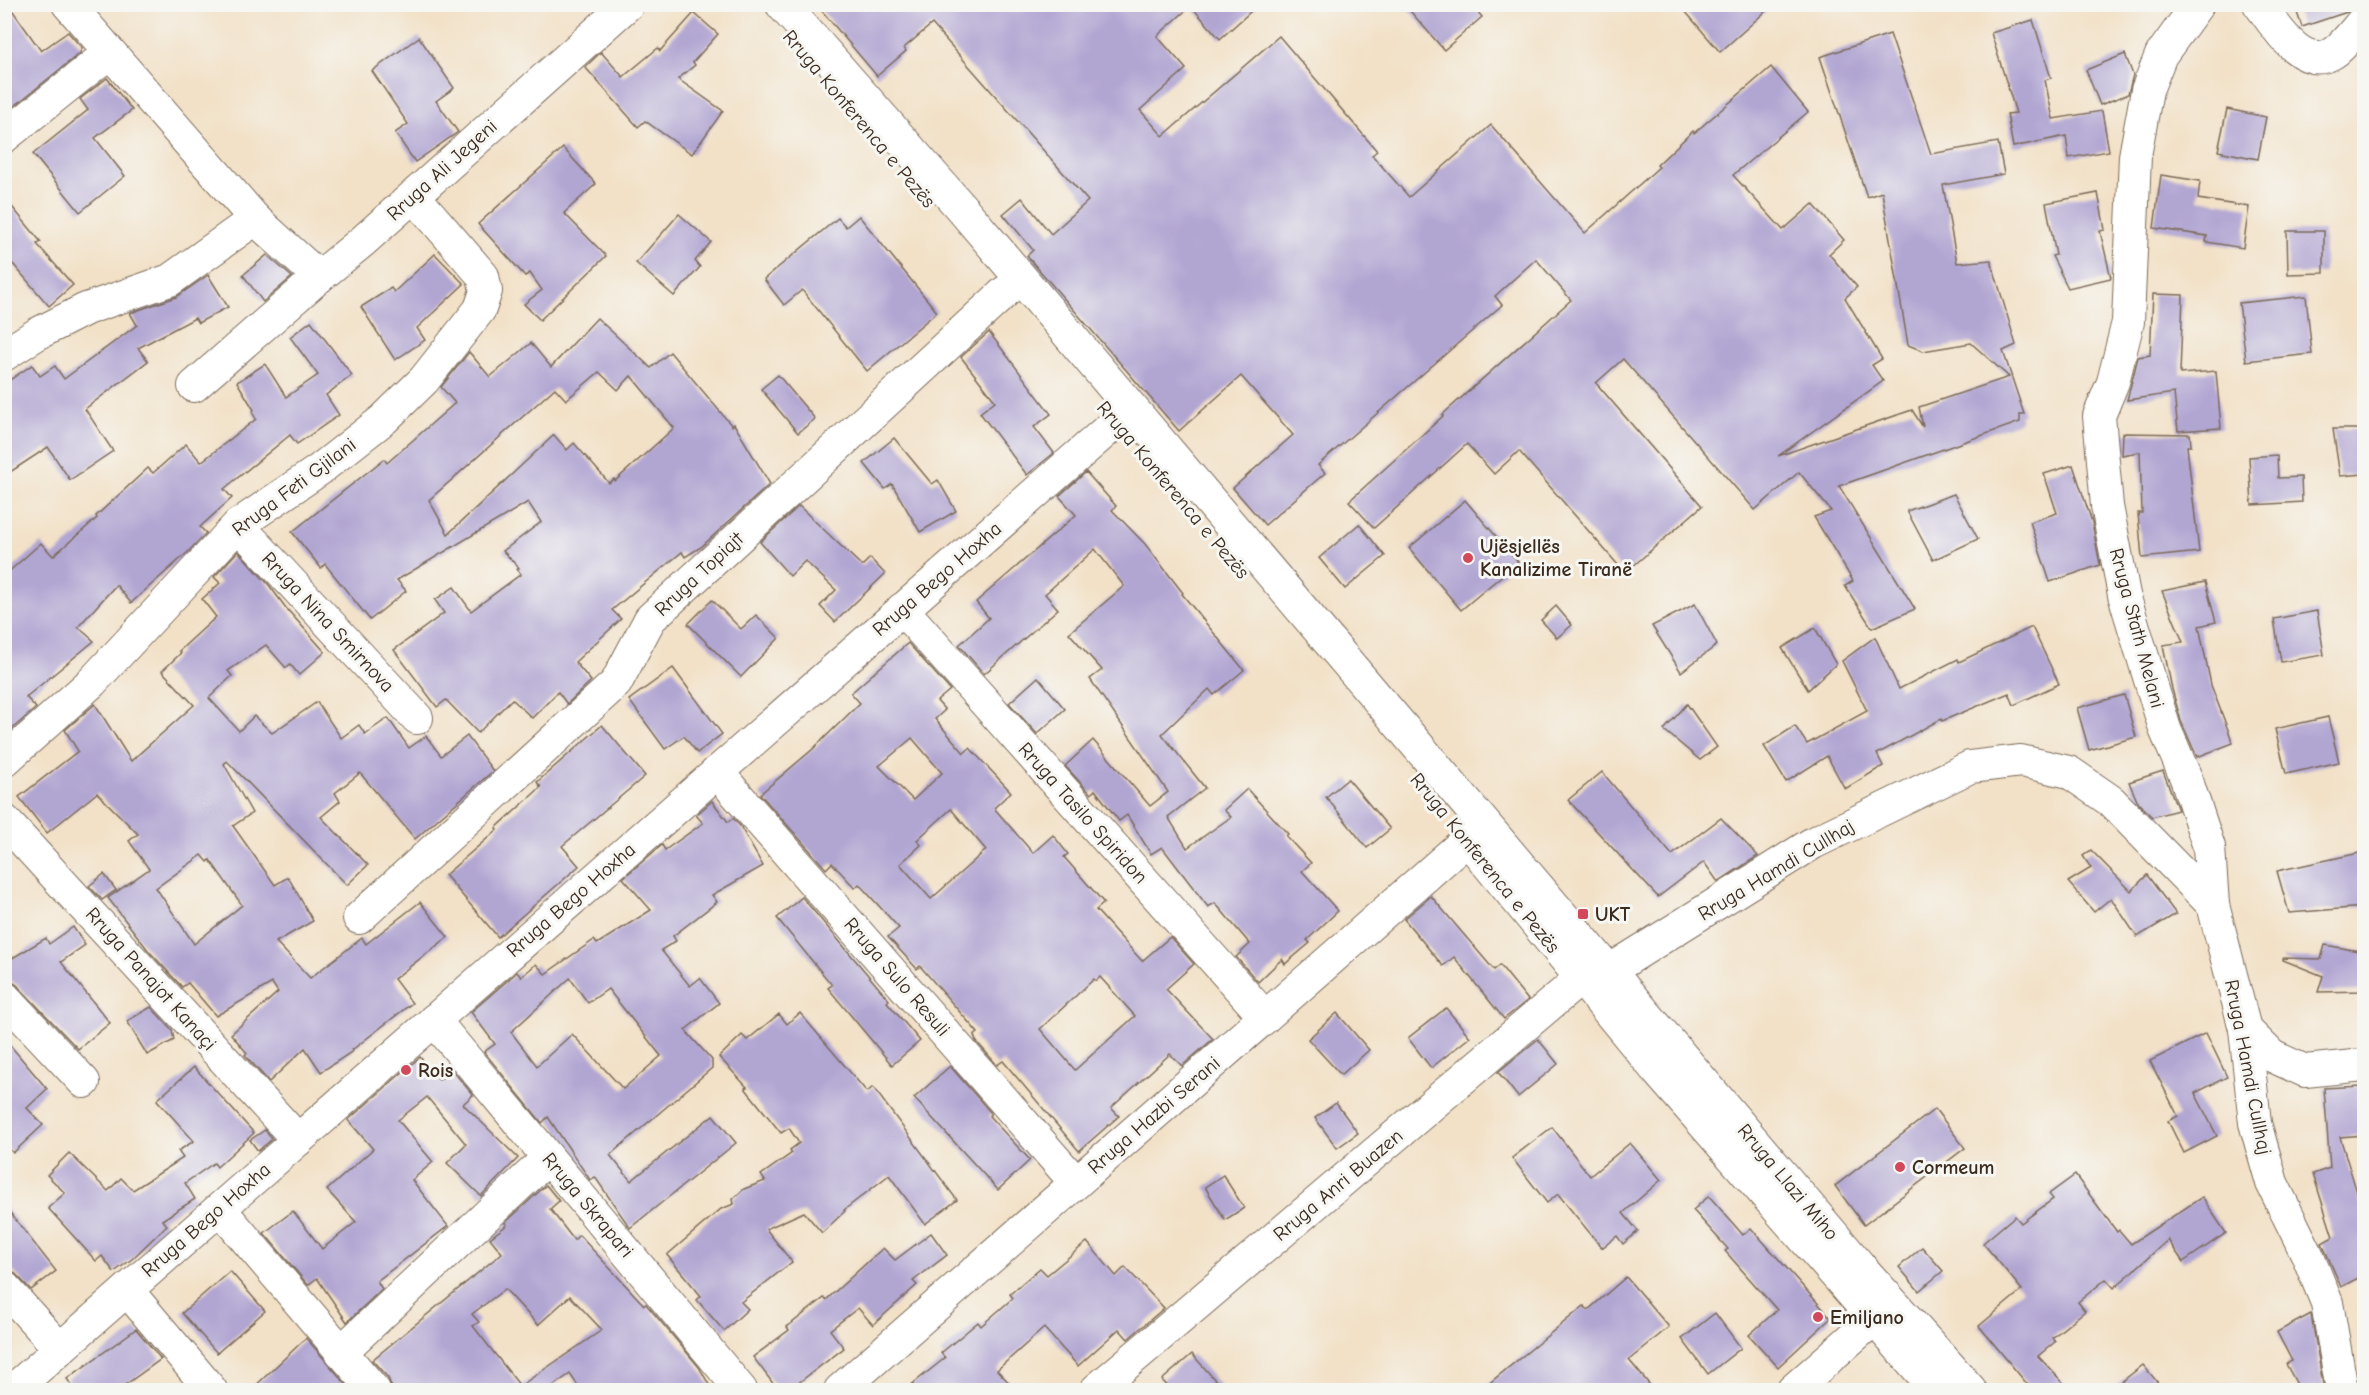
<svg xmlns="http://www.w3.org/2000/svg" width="2369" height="1395" viewBox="0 0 2369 1395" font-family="'Comic Neue',sans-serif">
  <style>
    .building { fill: #b1a5d2; fill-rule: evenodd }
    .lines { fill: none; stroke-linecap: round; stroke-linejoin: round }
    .minor-casing { stroke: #7b6a59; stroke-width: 34 }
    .major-casing { stroke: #7b6a59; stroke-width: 35 }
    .minor { stroke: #fff; stroke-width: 32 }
    .major { stroke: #fff; stroke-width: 33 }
    .poi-dot { fill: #d1495b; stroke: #f6f6f2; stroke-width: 2 }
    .labels { text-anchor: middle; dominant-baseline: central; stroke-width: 6; stroke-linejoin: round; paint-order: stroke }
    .street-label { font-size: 20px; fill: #3b2a1e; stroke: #f6f6f2 }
    .poi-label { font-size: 20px; font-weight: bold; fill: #3b2a1e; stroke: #f6f6f2; text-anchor: start }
  </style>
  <rect width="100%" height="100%" fill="#f6f6f2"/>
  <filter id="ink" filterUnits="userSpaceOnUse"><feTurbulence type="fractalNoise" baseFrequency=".0167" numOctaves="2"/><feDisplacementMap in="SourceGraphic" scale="12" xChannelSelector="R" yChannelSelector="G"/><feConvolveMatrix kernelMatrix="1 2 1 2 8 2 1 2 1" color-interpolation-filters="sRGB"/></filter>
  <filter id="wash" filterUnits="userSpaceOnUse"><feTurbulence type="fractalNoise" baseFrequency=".008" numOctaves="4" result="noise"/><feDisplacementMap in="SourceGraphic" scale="24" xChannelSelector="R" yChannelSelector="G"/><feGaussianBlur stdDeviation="1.35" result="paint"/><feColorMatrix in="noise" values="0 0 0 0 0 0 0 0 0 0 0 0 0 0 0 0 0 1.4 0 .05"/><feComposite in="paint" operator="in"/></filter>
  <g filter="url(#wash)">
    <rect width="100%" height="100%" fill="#f2e1c7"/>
    <g id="blocks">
      <g class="building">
        <path d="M4,4H8L41,51L68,32L82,48L80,53L12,108L4,97Z"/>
        <path d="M816,4H1259L1220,39L1191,6L1157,36L1186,69L1140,110L1163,136L1279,36L1377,151L1372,155L1409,197L1491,125L1585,233L1659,167L1657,165L1693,131L1694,133L1771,67L1808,112L1733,175L1783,230L1813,204L1844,240L1829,254L1857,287L1845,298L1882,359L1872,365L1883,381L1778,456L1912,410L1923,427L1919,407L2009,377L1971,343L1923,351L1908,345L1882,192L1867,197L1820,57L1890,34L1931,154L1998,142L2004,174L1943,185L1957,263L1991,260L2016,345L2003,351L2024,414H2020V422L1839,486L1915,609L1872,628L1845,586L1853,581L1814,517L1831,511L1799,472L1755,510L1623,359L1596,383L1702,506L1625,573L1519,451L1494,474L1467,444L1374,528L1349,501L1443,416L1442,415L1571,300L1536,259L1495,296L1502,305L1318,465L1325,473L1265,525L1233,488L1293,435L1241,376L1179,431L1027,256L1033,250L1003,214L1022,198L1051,234L1088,201L932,24L904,48L906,51L877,76Z"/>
        <path d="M1404,4H1471L1482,17L1444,50Z"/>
        <path d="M1679,4H1774L1720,52Z"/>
        <path d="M2294,4H2356L2347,12L2302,27Z"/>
        <path d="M694,13L718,34L693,62L695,65L678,79L723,111L692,154L645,121L638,127L585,67L601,52L623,77L658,48L660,51Z"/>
        <path d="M2033,20L2051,78L2045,80L2053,119L2102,111L2109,151L2069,158L2066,136L2013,147L2007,114L2016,113L1991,33Z"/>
        <path d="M419,37L454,88L436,101L458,132L415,162L395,133L408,124L372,71Z"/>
        <path d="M2125,54L2133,75L2128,94L2100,105L2086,70Z"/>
        <path d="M107,78L132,110L95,138L125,176L80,212L33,154L88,110L80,99Z"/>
        <path d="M2227,109L2266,117L2258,159L2218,151Z"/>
        <path d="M563,148L596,184L564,213L606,256L540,320L524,304L542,290L530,273L525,276L478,224Z"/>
        <path d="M2161,175L2200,181L2198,199L2249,207L2243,248L2206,242L2207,236L2154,228Z"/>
        <path d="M2098,193L2105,230L2100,231L2111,278L2068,288L2052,256L2056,255L2046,203Z"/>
        <path d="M4,197L41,242L37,244L73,285L49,306L13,264L4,271Z"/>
        <path d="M679,214L711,242L695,261L700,267L674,296L636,263Z"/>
        <path d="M859,216L937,312L867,371L802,290L784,305L764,279L838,218L846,227Z"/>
        <path d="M2287,231H2324V273L2288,274Z"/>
        <path d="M435,254L464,284L417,328L425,340L395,360L361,307L391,288L394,292Z"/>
        <path d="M267,255L292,277L263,302L243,275Z"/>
        <path d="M208,275L228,307L198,323L195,318L138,348L148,361L85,409L113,451L70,480L48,447L4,476V384L32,365L40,376L55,366L64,379L137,325L130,313L176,297Z"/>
        <path d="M2153,294L2183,295L2180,374L2216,371L2221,428L2178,431L2174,393L2127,400L2138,357L2150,355Z"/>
        <path d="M2306,296L2312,354L2246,361L2239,303Z"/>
        <path d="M597,318L651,368L670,352L732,426L734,424L770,484L701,547L685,557L682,552L612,610L621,619L575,662L591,681L567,704L558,692L532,718L512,699L478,733L446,700L437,707L394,650L444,613L435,600L454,587L471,611L521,574L517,569L519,568L503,551L541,522L528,502L397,580L406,591L370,620L325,564L321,568L292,532L384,459L387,463L455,403L441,387L469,352L490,377L531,343L551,367ZM599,372L618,390L631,376L674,428L615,481L614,479L609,483L574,443L567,450L554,435L448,534L429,500L555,388L566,400Z"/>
        <path d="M311,321L352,375L326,395L339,415L297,444L290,435L224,489L232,498L200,527L206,533L188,552L131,603L116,585L78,627L94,641L26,697L36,708L4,736V576L41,543L53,556L97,518L96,516L148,468L153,473L186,444L201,462L256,419L252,412L254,410L237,382L265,364L286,397L318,375L290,337Z"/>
        <path d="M989,332L1051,414L1034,427L1054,453L1027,475L980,413L995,401L961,357Z"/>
        <path d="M778,375L815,419L798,433L761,389Z"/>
        <path d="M2333,429H2364V474L2340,476Z"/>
        <path d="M2123,433L2190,434L2191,446H2187L2199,552L2142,558L2138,513H2142L2140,452L2122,455Z"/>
        <path d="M894,438L932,484L938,480L956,511L920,532L892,484L885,489L864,463Z"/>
        <path d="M2277,455L2278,478L2301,477L2302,502L2252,505L2249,457Z"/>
        <path d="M2073,465L2092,522L2100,565L2050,582L2030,522L2057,513L2044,474Z"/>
        <path d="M1086,472L1116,506L1112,510L1145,544L1183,593L1182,594L1244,670L1214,695L1209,689L1162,734L1205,788L1168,817L1187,848L1231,817L1224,810L1247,789L1288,834L1286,836L1311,863L1302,871L1338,911L1307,940L1310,943L1285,964L1282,959L1258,982L1236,957L1250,944L1215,903L1208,907L1162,847L1151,854L1127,815L1119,821L1095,790L1091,794L1065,766L1093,740L1150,806L1168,792L1090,679L1102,670L1069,633L1124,586L1095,549L1045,594L1058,609L984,674L959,645L989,618L976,602L1076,515L1059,496Z"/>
        <path d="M1954,494L1978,539L1933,560L1907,511Z"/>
        <path d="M1465,500L1518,562L1461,610L1409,548Z"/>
        <path d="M799,506L862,566L870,558L885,574L835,622L820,606L836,590L805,561L790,576L760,542Z"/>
        <path d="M1359,524L1385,556L1345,589L1319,558Z"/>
        <path d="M238,551L269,585L286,608L325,652L299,675L290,664L286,668L266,645L228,671L232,676L209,698L239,731L254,716L272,733L317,702L341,738L359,725L365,734L388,718L409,748L426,736L441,756L467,736L493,771L415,839L360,773L335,793L340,801L321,817L368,865L347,885L227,761L224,764L252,813L233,826L275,885L288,877L313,921L276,942L310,978L362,938L366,944L420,902L448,937L394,979L412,1003L352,1050L353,1051L321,1072L305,1048L269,1082L245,1055L247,1053L231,1034L278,992L272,983L216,1016L188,983L182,987L148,950L108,898L149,869L129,841L138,834L97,793L47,833L19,797L78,751L65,730L95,704L131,761L194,705L162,671L181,653L179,651L216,617L202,599L220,583L214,577ZM202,855L208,862L210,860L242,905L194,944L156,888Z"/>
        <path d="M2205,582L2216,622L2199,626L2211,685L2233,743L2197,757L2181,721L2172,689L2163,645L2183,642L2162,591Z"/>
        <path d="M712,600L741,629L756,615L779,638L741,677L688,624Z"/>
        <path d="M1695,604L1717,645L1681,672L1652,626Z"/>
        <path d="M1556,606L1572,625L1557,638L1541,620Z"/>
        <path d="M2317,611L2324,655L2281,662L2274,619Z"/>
        <path d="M2032,627L2059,684L2014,705L2009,693L1942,721L1941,719L1877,754L1883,766L1845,789L1827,756L1786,782L1764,746L1795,726L1807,744L1867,711L1842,661L1875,637L1899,689L1958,659L1959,662Z"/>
        <path d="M1815,628L1836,664L1808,690L1782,648Z"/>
        <path d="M908,643L950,690L937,701L945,710L935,719L964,753L970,748L1011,792L994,808L1033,853L1053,835L1068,854L1064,857L1104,903L1096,910L1142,961L1170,937L1194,964L1166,989L1213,1039L1182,1066L1170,1054L1111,1108L1119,1116L1079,1151L1003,1061L997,1065L976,1041L974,1036L978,1033L920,966L917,969L888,937L899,928L859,884L855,888L832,863L826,869L760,794L813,749L860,703L851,693ZM912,738L942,773L913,800L879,766ZM951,809L986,850L931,899L900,864L921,845L917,840ZM1100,977L1135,1016L1075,1070L1040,1029L1094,979L1096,981Z"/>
        <path d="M673,668L722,734L697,753L684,736L665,749L629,700Z"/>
        <path d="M1038,677L1065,709L1037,734L1009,703Z"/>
        <path d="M2124,695L2136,737L2089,750L2077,708Z"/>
        <path d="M1687,704L1717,747L1700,760L1664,730Z"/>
        <path d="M2328,717L2339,762L2286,774L2275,729Z"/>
        <path d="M602,725L645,776L562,846L579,866L498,937L445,875L497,830L496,828L541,787L537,782Z"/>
        <path d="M2163,771L2178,810L2152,817L2138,803L2129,782Z"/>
        <path d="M1602,772L1672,855L1721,818L1758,856L1718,882L1704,862L1658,897L1568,800Z"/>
        <path d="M1348,779L1390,829L1367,848L1326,797Z"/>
        <path d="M712,801L728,822L733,818L740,826L763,866L712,895L717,902L673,936L676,941L661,950L690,986L700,978L719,1003L685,1030L712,1060V1068L610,1155L631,1181L713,1115L736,1143L630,1228L595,1177L590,1180L548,1117L542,1123L484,1052L495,1044L471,1012L517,972L521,977L536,964L545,974L594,940L597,944L651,910L623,878L662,845L665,850L703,823L696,815ZM570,978L588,1003L608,989L661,1056L623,1089L572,1034L537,1066L511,1032Z"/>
        <path d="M2091,850L2131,891L2147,875L2176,914L2137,937L2111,898L2094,912L2068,882L2091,868L2083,856Z"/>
        <path d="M2364,852V907L2289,913L2277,871Z"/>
        <path d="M104,874L116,890L102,900L89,886Z"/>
        <path d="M1431,896L1494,970L1500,965L1528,1000L1504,1019L1454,957L1443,966L1404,919Z"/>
        <path d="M802,897L889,1000L887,1002L920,1041L892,1065L828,988L832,985L777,918Z"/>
        <path d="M73,927L85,945L61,962L110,1023L78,1049L17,985L9,980L4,972V963L46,938L49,944Z"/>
        <path d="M2325,945L2364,952V991L2318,992L2323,976L2283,960V958L2321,959Z"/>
        <path d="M151,1007L172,1030L174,1040L147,1055L127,1021Z"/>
        <path d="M1446,1008L1470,1037L1431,1068L1408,1038Z"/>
        <path d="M800,1013L867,1092L873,1087L957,1200L925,1224L889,1175L844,1210L845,1211L822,1233L804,1212L766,1229L792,1262L741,1302L748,1309L724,1331L697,1300L701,1296L667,1255L721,1209L734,1204L733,1199L744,1189L765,1181L761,1175L792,1153L790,1150L799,1143L789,1128L781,1133L745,1088L747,1087L719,1057L742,1035L747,1040L779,1014L787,1024Z"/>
        <path d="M1337,1013L1369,1050L1341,1075L1308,1039Z"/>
        <path d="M2206,1033L2227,1077L2195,1093L2217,1136L2184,1153L2168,1121L2178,1116L2150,1061Z"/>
        <path d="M4,1038L47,1089L27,1108L43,1125L13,1153L4,1143Z"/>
        <path d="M1538,1039L1558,1064L1518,1097L1498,1072Z"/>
        <path d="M420,1057L439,1080L452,1070L473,1095L463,1104L518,1158L481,1196L447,1163L466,1144L427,1097L398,1120L433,1162L412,1180L448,1226L377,1281L382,1289L347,1322L317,1278L308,1285L264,1233L293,1211L322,1249L356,1222L327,1190L373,1149L348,1120Z"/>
        <path d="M950,1066L991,1113L989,1116L1030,1160L998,1190L914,1098Z"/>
        <path d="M194,1067L254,1133L217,1167L214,1163L185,1183L195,1199L162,1220L167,1225L132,1259L114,1272L102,1256L96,1261L48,1208L65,1193L47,1175L69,1153L108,1191L121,1178L133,1190L183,1158L178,1151L194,1141L157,1100Z"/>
        <path d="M2362,1086L2364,1135L2340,1137L2364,1215V1275L2341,1287L2322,1243L2333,1237L2313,1174L2330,1168L2324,1088Z"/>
        <path d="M1336,1103L1358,1133L1337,1148L1315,1118Z"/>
        <path d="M1935,1109L1965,1148L1864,1225L1835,1186Z"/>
        <path d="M1552,1127L1590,1176L1630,1143L1661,1180L1623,1213L1638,1231L1623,1244L1617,1236L1602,1248L1558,1194L1547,1203L1512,1158Z"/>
        <path d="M265,1130L272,1139L258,1151L250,1140Z"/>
        <path d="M1223,1175L1244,1208L1225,1220L1205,1187Z"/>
        <path d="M2075,1175L2117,1232L2119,1230L2131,1244L2202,1197L2226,1233L2183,1262L2168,1240L2114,1288L2106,1279L2078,1302L2085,1311L2052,1338L2055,1342L2038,1356L2070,1390H2032L1979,1326L2022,1290L1983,1243L2015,1216L2021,1223L2053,1199L2049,1194Z"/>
        <path d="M546,1185L559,1201L550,1209L574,1240L579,1235L644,1305L646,1304L699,1367L712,1390H581L570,1374L547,1390H393L388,1378L372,1360L502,1253L490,1238L507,1225L505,1223ZM505,1289L538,1325L570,1296L602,1330L520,1386L473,1326L479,1322L472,1314Z"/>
        <path d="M1709,1196L1743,1235L1751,1228L1831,1318L1778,1367L1749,1335L1777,1310L1725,1251L1728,1249L1693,1210Z"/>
        <path d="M4,1205L56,1271L31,1290L4,1262Z"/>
        <path d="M931,1233L947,1255L913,1281L917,1285L873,1325L858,1308L830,1330L844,1348L789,1390H778L753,1357L789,1330L787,1327L824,1298L826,1300L883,1248L895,1260Z"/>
        <path d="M1087,1242L1116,1276L1125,1267L1164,1308L1128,1339L1119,1329L1078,1366L1044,1328L997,1370L1016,1390H905L945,1358L941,1353L978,1322L981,1326L1013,1298L1010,1294L1040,1268L1047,1275Z"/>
        <path d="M1922,1247L1943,1271L1919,1291L1899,1267Z"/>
        <path d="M230,1271L265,1311L217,1353L182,1313Z"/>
        <path d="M1626,1277L1669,1327L1629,1360L1654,1390H1481L1584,1306L1588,1310Z"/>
        <path d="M1715,1313L1741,1348L1708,1374L1682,1339Z"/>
        <path d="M2311,1314L2324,1390H2300L2286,1364L2292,1361L2277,1332Z"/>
        <path d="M136,1329L161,1359L118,1390H75L67,1379Z"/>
        <path d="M306,1338L351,1390H251Z"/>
        <path d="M1192,1354L1224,1390H1171L1162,1380Z"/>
        <path d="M2143,1365L2164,1390H2111Z"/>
      </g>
    </g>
  </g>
  <g filter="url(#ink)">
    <use href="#blocks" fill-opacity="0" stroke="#7b6a59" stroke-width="1.5"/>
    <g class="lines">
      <g class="minor-casing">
        <g id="minor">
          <path d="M68,4L255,219L319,277L363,241L628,4"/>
          <path d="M2198,4L2161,55L2147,90L2135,156L2128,322L2113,382L2099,416L2107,506L2124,595L2165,729L2186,778L2209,847L2213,905L2245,1029L2255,1123L2272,1183L2307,1254L2327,1303L2342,1390"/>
          <path d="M2259,4C2275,24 2300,70 2331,54C2341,49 2356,29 2364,20"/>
          <path d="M4,137L109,53"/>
          <path d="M4,355L37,334L86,309L170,280L255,219"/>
          <path d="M194,386L319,277"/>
          <path d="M238,525L417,718"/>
          <path d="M902,609L1265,1017"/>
          <path d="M4,761L92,682L238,525L319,470L384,419L424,380L480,309L486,291L483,276L414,196"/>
          <path d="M717,772L1076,1183"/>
          <path d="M4,820L298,1140"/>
          <path d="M359,918L616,683L650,619L1005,292"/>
          <path d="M1609,971L1813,843L1970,767L2021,761L2069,772L2111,801L2213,905"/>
          <path d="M4,997L84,1082"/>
          <path d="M434,1020L741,1390"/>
          <path d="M2245,1029L2272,1056L2305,1071L2364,1065"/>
          <path d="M220,1209L374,1390"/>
          <path d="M4,1287L60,1349"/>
          <path d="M127,1290L211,1390"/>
          <path d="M341,1352L548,1158"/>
          <path d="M13,1390L1131,409"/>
          <path d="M840,1390L1468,839"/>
          <path d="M1096,1390L1580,979"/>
          <path d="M1793,1390L1892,1303"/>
        </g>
      </g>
      <g class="major-casing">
        <g id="major">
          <path d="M782,4L964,211L1860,1267L1970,1390"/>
          <path d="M1466,837L1657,1070L1937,1390"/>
        </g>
      </g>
      <use href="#minor" class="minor"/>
      <use href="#major" class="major"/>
    </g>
  </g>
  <g class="poi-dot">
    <circle cx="1468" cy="558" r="6"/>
    <rect x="1577" y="908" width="12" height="12" rx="3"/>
    <circle cx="406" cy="1070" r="6"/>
    <circle cx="1900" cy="1167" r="6"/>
    <circle cx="1818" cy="1317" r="6"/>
  </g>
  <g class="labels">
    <g class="street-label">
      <text transform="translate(859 119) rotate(50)">Rruga Konferenca e Pezës</text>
      <text transform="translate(442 170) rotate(-42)">Rruga Ali Jegeni</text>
      <text transform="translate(294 487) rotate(-37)">Rruga Feti Gjilani</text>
      <text transform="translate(1173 490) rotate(50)">Rruga Konferenca e Pezës</text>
      <text transform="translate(699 574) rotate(-43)">Rruga Topiajt</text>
      <text transform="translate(937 579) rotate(-41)">Rruga Bego Hoxha</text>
      <text transform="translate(328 622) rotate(47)">Rruga Nina Smirnova</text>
      <text transform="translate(2137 628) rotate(75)">Rruga Stath Melani</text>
      <text transform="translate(1083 813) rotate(48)">Rruga Tasilo Spiridon</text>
      <text transform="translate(1485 863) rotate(51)">Rruga Konferenca e Pezës</text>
      <text transform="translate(1776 870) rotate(-31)">Rruga Hamdi Cullhaj</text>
      <text transform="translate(571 900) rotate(-41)">Rruga Bego Hoxha</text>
      <text transform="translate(897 977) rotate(49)">Rruga Sulo Resuli</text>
      <text transform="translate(151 979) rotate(48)">Rruga Panajot Kanaçi</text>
      <text transform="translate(2248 1067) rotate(79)">Rruga Hamdi Cullhaj</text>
      <text transform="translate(1154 1115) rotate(-41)">Rruga Hazbi Serani</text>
      <text transform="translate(1788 1182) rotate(50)">Rruga Llazi Miho</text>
      <text transform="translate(1338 1185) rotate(-40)">Rruga Anri Buazen</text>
      <text transform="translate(588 1205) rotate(50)">Rruga Skrapari</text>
      <text transform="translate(206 1220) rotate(-41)">Rruga Bego Hoxha</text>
    </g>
    <g class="poi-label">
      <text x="1480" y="546">Ujësjellës<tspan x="1480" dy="23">Kanalizime Tiranë</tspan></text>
      <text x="1595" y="914">UKT</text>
      <text x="418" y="1070">Rois</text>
      <text x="1912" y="1167">Cormeum</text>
      <text x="1830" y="1317">Emiljano</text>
    </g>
  </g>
  <rect width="2369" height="1395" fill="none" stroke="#f6f6f2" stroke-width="24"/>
</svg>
